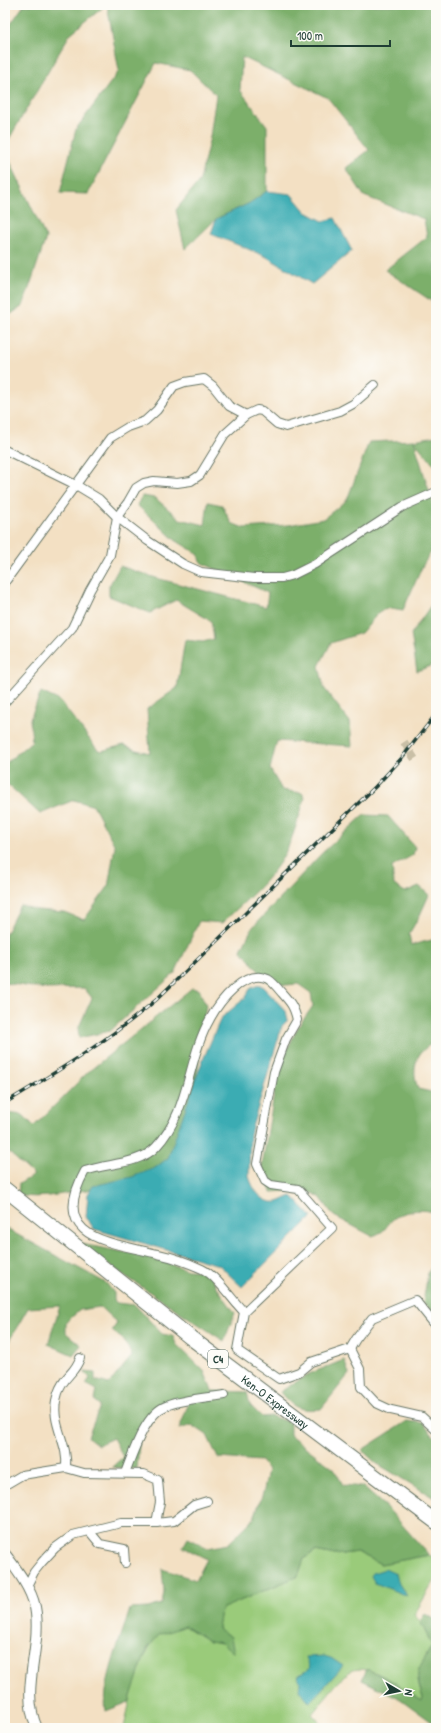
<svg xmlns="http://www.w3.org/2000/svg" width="441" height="1733" viewBox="0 0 441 1733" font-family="'Patrick Hand',sans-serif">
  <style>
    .green { fill: #9acb7a; stroke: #5c8457 }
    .forest { fill: #7baf6a; stroke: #4d764f }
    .water { fill: #3bacb3; stroke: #2d7474 }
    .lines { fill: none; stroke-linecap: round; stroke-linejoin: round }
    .minor-tunnel { stroke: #c9bfa6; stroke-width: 8; stroke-dasharray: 8 4; stroke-linecap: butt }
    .minor-casing { stroke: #697666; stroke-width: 10 }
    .tertiary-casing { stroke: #697666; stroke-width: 12 }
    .motorway-casing { stroke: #697666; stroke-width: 16 }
    .minor { stroke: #fff; stroke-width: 8 }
    .tertiary { stroke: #fff; stroke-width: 10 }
    .motorway { stroke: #fff; stroke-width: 14 }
    .rail-casing { stroke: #1f3d34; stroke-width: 3.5 }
    .rail { stroke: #fdfcf7; stroke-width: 2; stroke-dasharray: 6; stroke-linecap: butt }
    .labels { text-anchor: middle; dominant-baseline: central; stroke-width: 3; stroke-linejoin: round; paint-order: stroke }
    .shield { fill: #fdfcf7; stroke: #62766e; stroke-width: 1 }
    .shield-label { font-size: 11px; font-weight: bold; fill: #1f3d34 }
    .street-label { font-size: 12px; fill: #1f3d34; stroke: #fdfcf7 }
  </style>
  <rect width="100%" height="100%" fill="#fdfcf7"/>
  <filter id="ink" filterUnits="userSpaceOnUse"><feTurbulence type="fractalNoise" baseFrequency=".025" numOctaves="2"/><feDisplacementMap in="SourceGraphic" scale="8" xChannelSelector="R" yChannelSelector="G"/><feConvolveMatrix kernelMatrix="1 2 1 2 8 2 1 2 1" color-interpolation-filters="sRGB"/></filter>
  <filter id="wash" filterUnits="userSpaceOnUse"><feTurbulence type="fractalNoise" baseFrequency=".012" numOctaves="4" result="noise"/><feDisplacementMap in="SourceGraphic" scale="16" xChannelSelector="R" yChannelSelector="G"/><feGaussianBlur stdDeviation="0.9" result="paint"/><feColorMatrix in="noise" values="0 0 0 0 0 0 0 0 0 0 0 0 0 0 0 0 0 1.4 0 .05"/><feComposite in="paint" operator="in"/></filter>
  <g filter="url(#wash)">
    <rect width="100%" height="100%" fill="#f3e0c3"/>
    <path class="green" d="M315,1551L335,1555L357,1552L381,1564L429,1555L436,1559V1578L414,1615L420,1621L432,1645C420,1671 412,1667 423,1697L422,1701C406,1691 367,1658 348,1673C335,1684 323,1701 312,1714L325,1728H124C129,1704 140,1651 159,1635C165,1630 178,1629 185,1626L209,1641L222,1643L231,1637L218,1629L221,1609L298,1576L304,1559Z"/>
    <g class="forest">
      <path d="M24,5H106L70,34L5,146V32Z"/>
      <path d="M107,5H436V304L385,270L427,237L424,219L364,196L346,168L369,150L328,98L242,57L240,90L267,126V191L250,203L216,219L185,249L176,210L200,180L210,137L216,95L190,70L156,63L88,194L60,193L76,129L119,71Z"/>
      <path d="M5,151L46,238L23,306L5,318Z"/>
      <path d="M436,436V467L414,441L436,514V544L423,565L403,610L391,608L380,611L361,633L331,643L319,666L324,688L350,722L352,746L277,741L270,769L282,790L302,793L305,798C298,819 292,843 280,862C265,885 242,904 222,923L199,921L175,973L110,1031L79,1038L78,1029L92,998L84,988L46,989L5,983V935L20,905L37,910L64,912L84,920L108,887L115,846L94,806L74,800L40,814L5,782V764L32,741L30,719L41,692L60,701L97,749L101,751L124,745L136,750L150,753L147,709L177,688L185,640L203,642L214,639L211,621L176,600L150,613L109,596V586L120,566L156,578L266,607L268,593L200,562L198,554L175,540L137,505L142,496L155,498L180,519L205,525L208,502L222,505L231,523L244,528L288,525L323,519L347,500L369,442L414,440Z"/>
      <path d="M436,598V664L417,671L411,634Z"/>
      <path d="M364,815L388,816L415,847L413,855L392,867L394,885L405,892L419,886L429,895L420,915L409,934L411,945L436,939V1042C415,1050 411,1069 418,1089L436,1093V1213C424,1208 407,1210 396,1217C384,1225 389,1231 372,1236L334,1216L320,1197L306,1190L271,1192L262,1166L275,1089L283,1059L298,1027L313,1006L311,993L298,984L285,985L268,982L241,950L252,928L321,854Z"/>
      <path d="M192,988L199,990L206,1005C199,1051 195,1120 168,1158C158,1172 105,1187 87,1190C65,1193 40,1200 18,1195L19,1184L34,1175L5,1149V1115L7,1113L23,1115L34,1126L88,1072Z"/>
      <path d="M5,1228L106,1283L114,1293V1300L117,1303L135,1305L162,1334L173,1336L176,1344L204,1371L212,1391L247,1392L250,1405L262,1417L271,1416L290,1423V1435L334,1469L343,1485L363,1487L389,1510L429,1555L381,1564L357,1552L335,1555L315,1551L304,1559L298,1576L221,1609L218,1629L231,1637L234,1653L222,1643L209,1641L185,1626L159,1635L147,1649L129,1702L106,1711C101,1685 122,1636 130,1609L148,1608L162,1604L164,1592L162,1569L196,1580L207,1559L183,1547L188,1538L208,1548L228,1544L254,1518L264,1490L268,1470L261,1461L218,1458L207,1435L192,1425L179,1429L188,1405L183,1399L165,1401L150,1412L140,1433L137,1469L112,1467L123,1457L113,1438L98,1445L88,1437L100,1406L95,1400L97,1390L86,1384L90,1378L84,1372L95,1373V1380L109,1384L132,1356L125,1341L112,1331L117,1323L100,1307L80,1310L66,1322V1333L81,1345L73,1355L48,1344L60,1306L28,1308L5,1348Z"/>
      <path d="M81,1244L150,1257L188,1270L208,1271L216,1286L235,1313L224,1341L98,1258Z"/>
      <path d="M436,1260V1314L423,1303L428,1273Z"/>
      <path d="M344,1360L349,1374L321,1409C299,1411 293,1408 280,1392L309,1374Z"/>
      <path d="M407,1421L423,1423L436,1439V1499L376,1463L362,1450Z"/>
      <path d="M425,1614L436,1620V1677C432,1686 435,1692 436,1702C437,1710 436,1717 436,1725L399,1698L362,1680L367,1669L394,1682L422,1701L423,1697C412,1667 420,1671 432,1645L420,1621Z"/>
    </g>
    <g class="water">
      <path d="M267,191L291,194L306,212L323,221L335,218L352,251L312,284L265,256L211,234L216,219L250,203Z"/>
      <path d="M261,985L286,1011L288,1020L282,1026L250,1134L249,1176C252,1188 262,1204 277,1202C282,1201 287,1197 292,1196L312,1217L242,1287L219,1265L94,1229L86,1217L88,1194L93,1186L132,1177L155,1168L168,1158L202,1062L221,1018L245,998L250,989L256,986Z"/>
      <path d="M385,1569L396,1574L399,1584L407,1596L375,1583L371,1576L373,1573Z"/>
      <path d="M324,1656L331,1658L343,1666L310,1702L299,1690L300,1682L298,1676L310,1668L306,1657Z"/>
    </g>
  </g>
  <g filter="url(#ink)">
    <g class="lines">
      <path class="minor-tunnel" d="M404,742L416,761"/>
      <g class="minor-casing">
        <g id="minor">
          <path d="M5,450L76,485L99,499L117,517L148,541L183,564L201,572L254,578H282L293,575L315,564L402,507L436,492"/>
          <path d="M5,582L110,438L128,427L145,421L157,410L174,386L185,382L204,379L213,386L229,406L246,415"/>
          <path d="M5,702L72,628L90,590L110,555L117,517L128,502L136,488L144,483L154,481L177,483L191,481L200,475L225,434L246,415L257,410L262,411L277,424L286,427L340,411L353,404L375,385"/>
          <path d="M244,1312C232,1300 217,1276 202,1269C189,1263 172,1257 158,1254C110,1242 47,1239 85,1171C107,1163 139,1165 156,1147C190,1111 187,1059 210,1019C219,1002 245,968 268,979C273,982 277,987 281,992C290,1002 294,1006 297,1020L286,1039L274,1072L257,1164L265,1181L271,1185L298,1189L332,1228L244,1312L237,1350L279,1379L299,1372L311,1362L350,1349L356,1339L372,1318L415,1300L436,1326"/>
          <path d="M350,1349L360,1369L361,1387L376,1403L391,1410L422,1417L436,1430"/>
          <path d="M66,1468C69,1441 48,1423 58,1393C64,1375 75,1374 80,1358"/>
          <path d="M125,1473C133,1453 145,1414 166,1406C184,1399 205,1398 224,1395"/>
          <path d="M5,1485L22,1475L66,1468L84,1473L144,1474L158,1480L160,1502L156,1523"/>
          <path d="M90,1532L100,1544L124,1549L125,1563"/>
          <path d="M27,1586L34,1572L42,1562L55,1548L73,1535L121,1523H156L174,1521L194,1505L207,1501"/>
        </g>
      </g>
      <g class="tertiary-casing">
        <path id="tertiary" d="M5,1554C17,1570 31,1588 35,1607C43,1647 19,1689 37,1728"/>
      </g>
      <g class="motorway-casing">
        <g id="motorway">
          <path id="s1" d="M5,1189L191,1338L436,1522"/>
        </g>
      </g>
      <use href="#minor" class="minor"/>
      <use href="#tertiary" class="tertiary"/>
      <use href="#motorway" class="motorway"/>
      <g class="rail-casing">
        <path id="rail" d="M5,1103C58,1071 108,1041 156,1000L375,787L401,759L436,714"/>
      </g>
      <use href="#rail" class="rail"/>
    </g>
  </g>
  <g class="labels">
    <rect class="shield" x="208" y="1350" width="20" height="18" rx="3"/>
    <g class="shield-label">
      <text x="218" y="1359">C4</text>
    </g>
    <g class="street-label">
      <text stroke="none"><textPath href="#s1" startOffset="344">Ken-O Expressway</textPath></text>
    </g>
  </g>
  <rect width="441" height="1733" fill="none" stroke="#fdfcf7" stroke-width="20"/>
  <g transform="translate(399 1691) rotate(99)" stroke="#fdfcf7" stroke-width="3" paint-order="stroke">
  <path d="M0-3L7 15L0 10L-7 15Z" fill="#1f3d34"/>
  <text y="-6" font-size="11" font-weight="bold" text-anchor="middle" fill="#1f3d34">N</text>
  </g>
  <path d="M291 40v6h99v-6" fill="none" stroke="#1f3d34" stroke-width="2"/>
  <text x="297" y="40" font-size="12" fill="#1f3d34" stroke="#fdfcf7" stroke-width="3" paint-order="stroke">100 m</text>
</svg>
